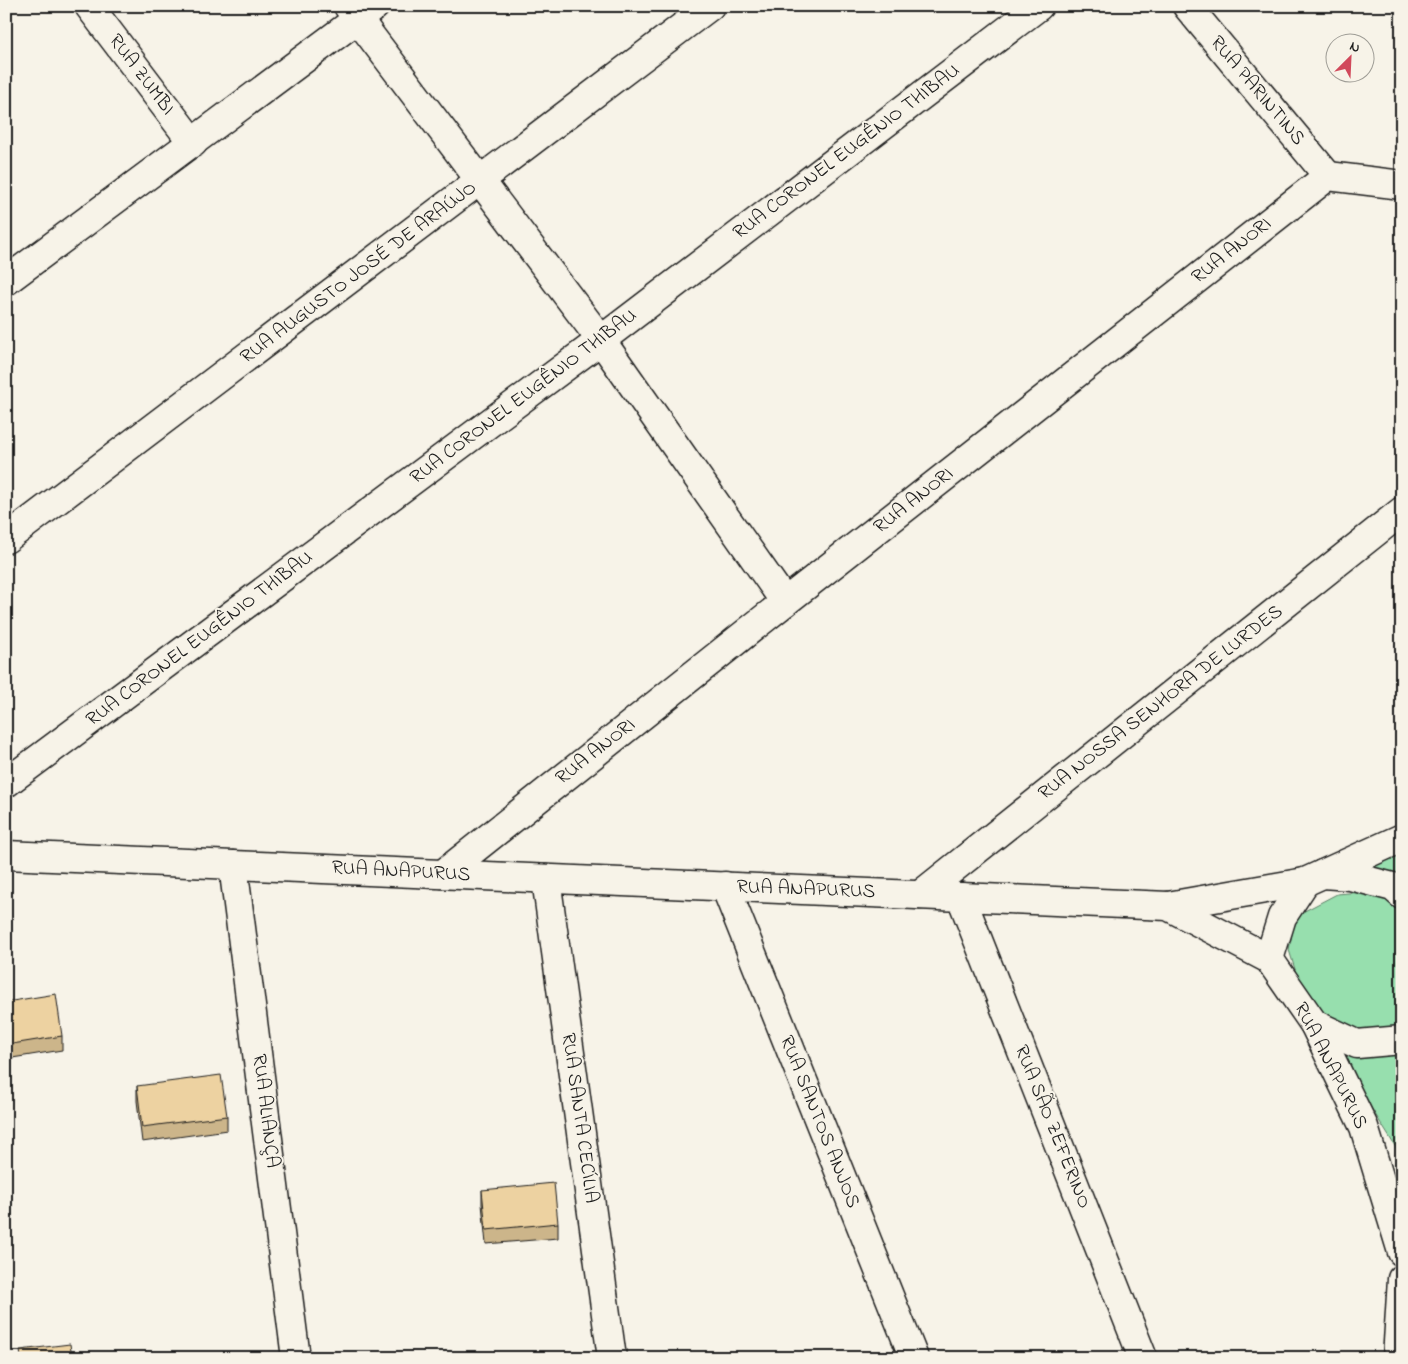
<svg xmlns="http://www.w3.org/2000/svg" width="1408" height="1364" viewBox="0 0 1408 1364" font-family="'Indie Flower',sans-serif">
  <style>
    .green { fill: #97dfae; stroke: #5a7e65 }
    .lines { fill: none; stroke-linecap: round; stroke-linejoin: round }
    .minor-casing { stroke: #1c1c1c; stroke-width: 31 }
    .minor { stroke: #f7f3e8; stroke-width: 28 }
    .wall { fill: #ccb58a; stroke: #1c1c1c }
    .building { fill: #edd2a1; stroke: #1c1c1c }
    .labels { text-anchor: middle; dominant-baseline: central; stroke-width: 4; stroke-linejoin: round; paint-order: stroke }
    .street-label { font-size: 20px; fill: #1c1c1c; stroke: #f7f3e8 }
  </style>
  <rect width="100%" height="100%" fill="#f7f3e8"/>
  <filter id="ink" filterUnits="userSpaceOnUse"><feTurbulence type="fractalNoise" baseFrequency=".02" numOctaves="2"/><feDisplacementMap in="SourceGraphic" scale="10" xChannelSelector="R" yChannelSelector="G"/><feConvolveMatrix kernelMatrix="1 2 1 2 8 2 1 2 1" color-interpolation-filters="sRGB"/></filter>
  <g filter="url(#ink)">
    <g class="green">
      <path d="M1402,846V885L1363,870Z"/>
      <path d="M1373,891L1402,910V1029L1368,1035L1328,1021L1303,995L1289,950L1295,916L1337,894Z"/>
      <path d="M1335,1050H1402V1143L1400,1154Z"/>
    </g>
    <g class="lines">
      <g class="minor-casing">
        <g id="minor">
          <path d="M89,6L193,143"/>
          <path d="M348,6L601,340L785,602"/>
          <path d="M1187,6L1328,176"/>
          <path d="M6,281L375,6"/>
          <path d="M6,539L710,6"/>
          <path d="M6,783L601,340L1039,6"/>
          <path d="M6,855L1168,906L1269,959L1314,1024L1364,1127L1402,1252"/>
          <path d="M233,865L296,1358"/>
          <path d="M443,874L785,602L1328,176L1402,185"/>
          <path d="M1323,874L1350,876L1393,887L1402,895"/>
          <path d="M546,879L612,1358"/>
          <path d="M725,886L914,1358"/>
          <path d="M920,895L1402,511"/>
          <path d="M961,897L1143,1358"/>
          <path d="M1168,906L1305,882L1402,838"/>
          <path d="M1269,959L1282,917L1305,882"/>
          <path d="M1314,1024L1357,1044L1402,1040"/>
          <path d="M1397,1358L1402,1279"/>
        </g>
      </g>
      <use href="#minor" class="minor"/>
    </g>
    <g class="wall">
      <path d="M6,1002L62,1036V1050L6,1059Z"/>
      <path d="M137,1086L227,1116V1130L142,1142L137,1101Z"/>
      <path d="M482,1190L558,1223V1238L486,1244L482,1204Z"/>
    </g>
    <g class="building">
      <path d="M56,994L62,1036L6,1045V1002Z"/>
      <path d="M221,1075L227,1116L142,1127L137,1086Z"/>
      <path d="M554,1183L558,1223L486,1230L482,1190Z"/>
      <path d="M70,1344L72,1358H21L20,1350Z"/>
    </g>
  </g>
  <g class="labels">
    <g class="street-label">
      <text transform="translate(141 75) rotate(53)">RUA ZUMBI</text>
      <text transform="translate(1257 91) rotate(50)">RUA PARINTINS</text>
      <text transform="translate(847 152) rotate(-37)">RUA CORONEL EUGÊNIO THIBAU</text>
      <text transform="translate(1232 251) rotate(-38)">RUA ANORI</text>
      <text transform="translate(359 273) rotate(-37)">RUA AUGUSTO JOSÉ DE ARAÚJO</text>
      <text transform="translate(524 397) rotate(-37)">RUA CORONEL EUGÊNIO THIBAU</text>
      <text transform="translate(914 501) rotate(-38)">RUA ANORI</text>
      <text transform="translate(200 639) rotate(-37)">RUA CORONEL EUGÊNIO THIBAU</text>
      <text transform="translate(1161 703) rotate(-38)">RUA NOSSA SENHORA DE LURDES</text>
      <text transform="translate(596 752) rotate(-38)">RUA ANORI</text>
      <text transform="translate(401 872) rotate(3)">RUA ANAPURUS</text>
      <text transform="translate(806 890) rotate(2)">RUA ANAPURUS</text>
      <text transform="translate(1330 1066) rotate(63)">RUA ANAPURUS</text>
      <text transform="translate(265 1111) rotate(83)">RUA ALIANÇA</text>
      <text transform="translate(579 1118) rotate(82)">RUA SANTA CECÍLIA</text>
      <text transform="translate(819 1122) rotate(68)">RUA SANTOS ANJOS</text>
      <text transform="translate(1052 1127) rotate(68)">RUA SÃO ZEFERINO</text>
    </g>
  </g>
  <rect width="1408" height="1364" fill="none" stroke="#f7f3e8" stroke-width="25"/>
  <rect x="12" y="12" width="1383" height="1339" fill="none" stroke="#1c1c1c" stroke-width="2" filter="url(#ink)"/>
  <g transform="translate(1350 58) rotate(24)"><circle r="24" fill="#f7f3e8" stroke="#9f9d96"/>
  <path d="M0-4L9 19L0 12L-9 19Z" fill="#d1495b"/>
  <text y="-8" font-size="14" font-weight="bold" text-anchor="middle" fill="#1c1c1c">N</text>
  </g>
</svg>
